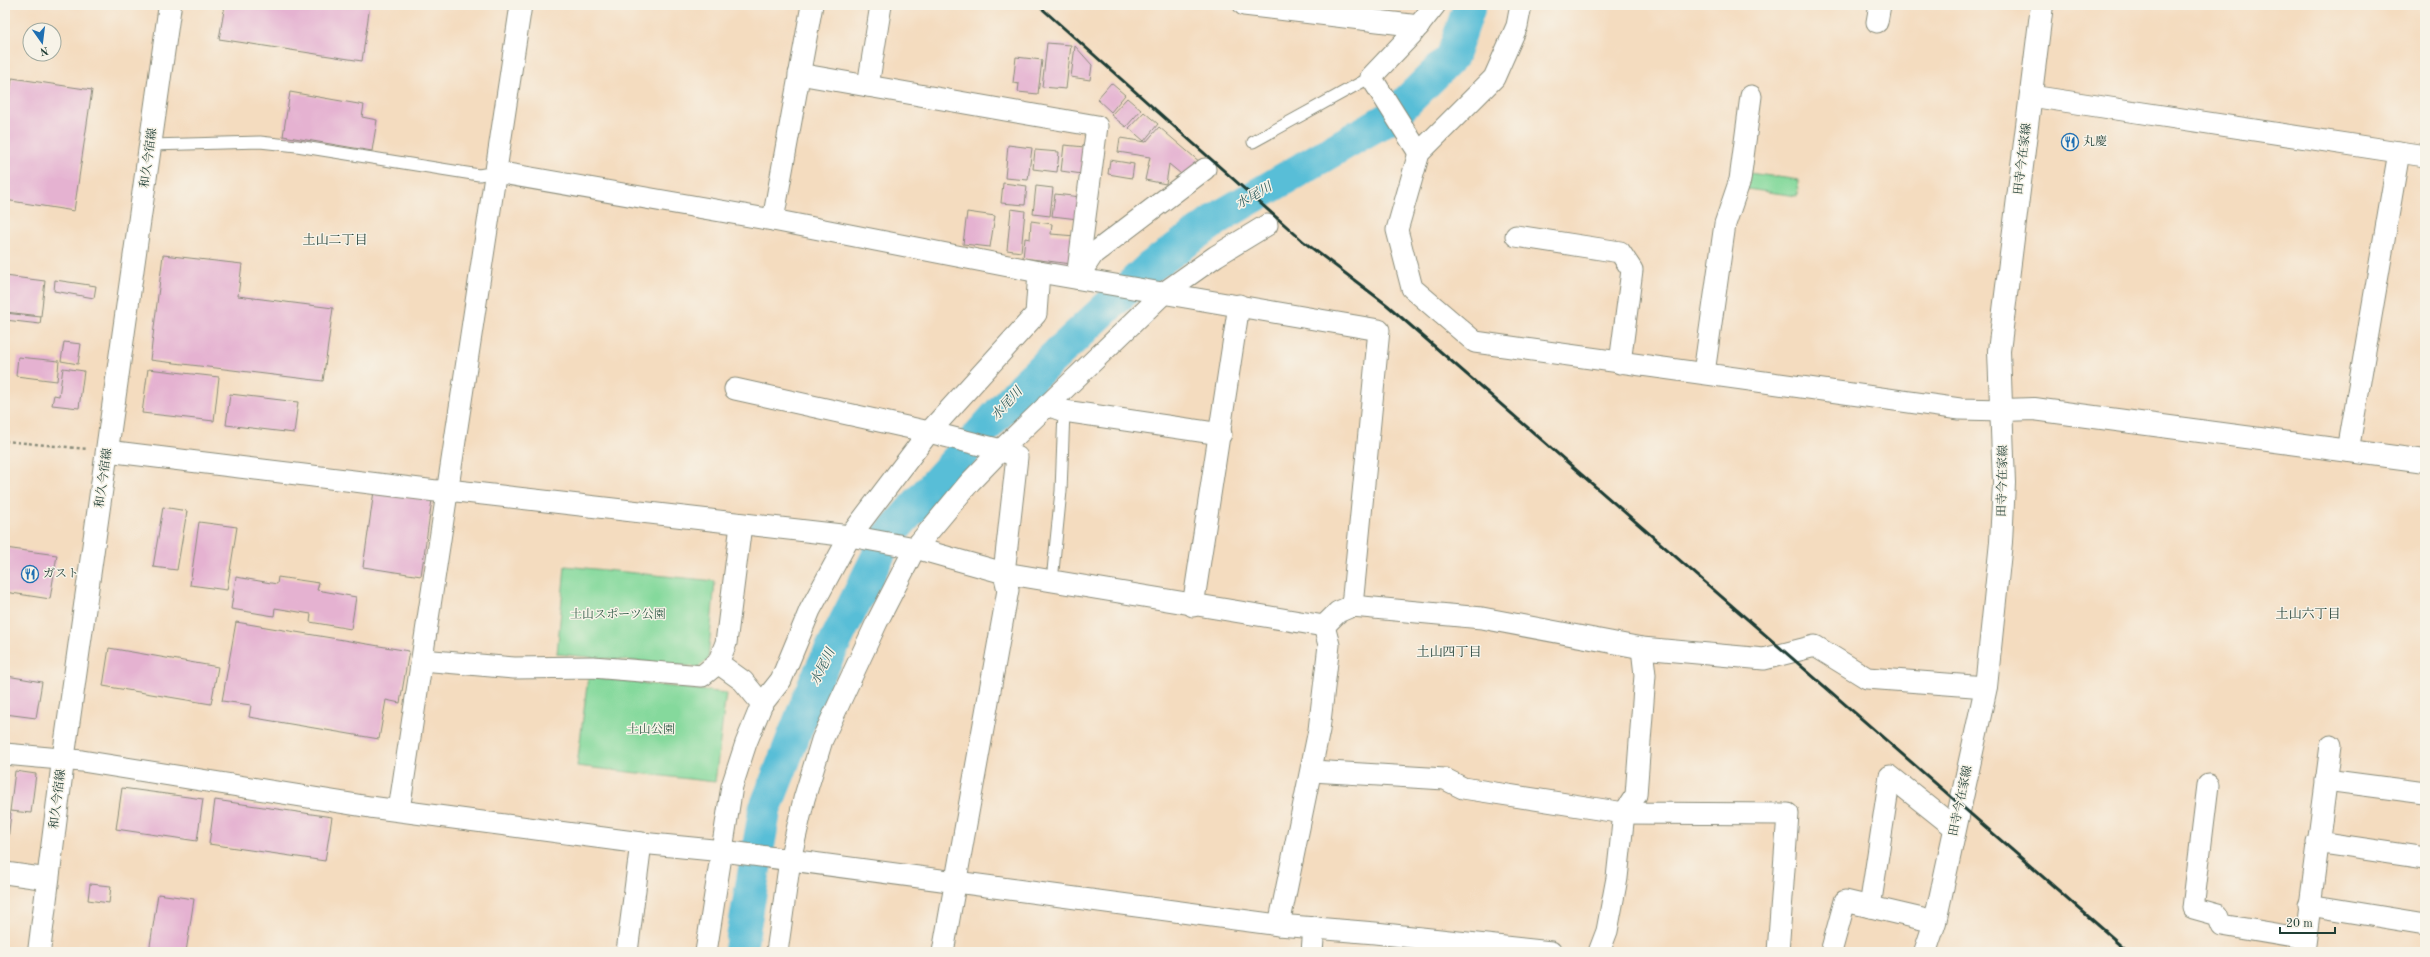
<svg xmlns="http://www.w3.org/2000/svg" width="2430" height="957" viewBox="0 0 2430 957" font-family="'Old Standard TT','Noto Serif JP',serif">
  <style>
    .green { fill: #85d99c; stroke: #528b68 }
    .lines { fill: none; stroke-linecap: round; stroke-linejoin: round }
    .river { stroke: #59bed7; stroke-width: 33 }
    .building { fill: #e5b2d1 }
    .lane-casing { stroke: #8a8c7a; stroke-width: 13 }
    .street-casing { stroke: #8a8c7a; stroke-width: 23 }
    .secondary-casing { stroke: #8a8c7a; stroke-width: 24 }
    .path { stroke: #8a8c7a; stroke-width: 2.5; stroke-dasharray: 3 3; stroke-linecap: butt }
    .lane { stroke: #fff; stroke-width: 11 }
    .street { stroke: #fff; stroke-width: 21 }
    .secondary { stroke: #fff; stroke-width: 22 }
    .rail { stroke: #1f3d34; stroke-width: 3 }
    .labels { text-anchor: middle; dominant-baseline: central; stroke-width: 3; stroke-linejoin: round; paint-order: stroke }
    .poi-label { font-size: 12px; fill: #1f3d34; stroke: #f7f3e8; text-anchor: start }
    .street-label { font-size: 12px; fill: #1f3d34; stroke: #f7f3e8 }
    .park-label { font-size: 12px; fill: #335c49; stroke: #f7f3e8 }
    .water-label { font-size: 13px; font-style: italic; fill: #2e5d5d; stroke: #f7f3e8 }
    .neighbourhood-label { font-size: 13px; fill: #1f3d34; stroke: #f7f3e8 }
  </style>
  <rect width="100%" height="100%" fill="#f7f3e8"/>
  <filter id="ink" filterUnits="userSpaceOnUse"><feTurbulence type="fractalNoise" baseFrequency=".025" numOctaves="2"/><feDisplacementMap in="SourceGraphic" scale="8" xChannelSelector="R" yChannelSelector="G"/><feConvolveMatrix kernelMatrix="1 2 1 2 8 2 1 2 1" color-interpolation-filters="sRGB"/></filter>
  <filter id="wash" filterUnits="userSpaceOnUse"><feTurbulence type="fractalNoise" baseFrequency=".012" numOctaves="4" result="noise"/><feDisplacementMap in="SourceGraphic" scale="16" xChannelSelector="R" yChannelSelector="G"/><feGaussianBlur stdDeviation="0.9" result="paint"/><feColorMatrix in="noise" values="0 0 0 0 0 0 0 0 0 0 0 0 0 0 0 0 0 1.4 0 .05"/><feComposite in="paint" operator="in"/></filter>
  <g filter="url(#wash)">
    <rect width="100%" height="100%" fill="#f4dcbf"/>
    <g class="green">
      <path d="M1749,173L1799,180L1797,196L1747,189Z"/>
      <path d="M565,566L715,581L708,660L698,667L557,654Z"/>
      <path d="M588,677L726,693L715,782L577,766Z"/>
    </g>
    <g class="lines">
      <path class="river" d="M740,952L765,809L814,684L888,536L1025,384L1149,268L1226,213L1392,116L1452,57L1470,5"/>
    </g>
    <g id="blocks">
      <g class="building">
        <path d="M225,5H370L362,61L219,39Z"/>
        <path d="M1047,43L1071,45L1066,89L1042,87Z"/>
        <path d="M1075,46L1092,65L1090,80L1071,77Z"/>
        <path d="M1016,57L1042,60L1038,94L1018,92L1019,84L1013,83Z"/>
        <path d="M12,78L92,90L74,211L5,200V124Z"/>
        <path d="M1111,83L1125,95L1111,112L1097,99Z"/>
        <path d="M290,92L364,105L362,117L377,120L372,151L283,136Z"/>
        <path d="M1127,98L1141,110L1126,127L1111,115Z"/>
        <path d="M1144,112L1158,124L1144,141L1129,128Z"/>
        <path d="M1159,127L1201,163L1187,179L1169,164L1166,184L1145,180L1150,157L1118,152L1120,138L1146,142Z"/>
        <path d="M1008,145L1032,148L1028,180L1005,178Z"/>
        <path d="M1064,145L1085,147L1082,174L1061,171Z"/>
        <path d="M1035,150L1059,152L1057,172L1033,169Z"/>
        <path d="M1110,160L1134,164L1132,178L1108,174Z"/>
        <path d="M1003,183L1027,186L1025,205L1001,203Z"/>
        <path d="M1036,186L1053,188L1050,216L1033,214Z"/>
        <path d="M1055,194L1081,197L1078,219L1052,216Z"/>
        <path d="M1011,209L1025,211L1021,252L1007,250Z"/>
        <path d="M967,212L995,216L990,247L963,244Z"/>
        <path d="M1031,221L1052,224L1051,234L1075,236L1072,264L1023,258L1025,238L1030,239Z"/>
        <path d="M163,255L242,264L238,296L333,308L323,381L150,360Z"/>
        <path d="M5,276L45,281L41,316L5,312Z"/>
        <path d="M55,280L96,286L94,298L54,291Z"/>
        <path d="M5,313L41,317L40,324L5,320Z"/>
        <path d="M64,342L81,344L78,364L61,361Z"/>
        <path d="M18,357L59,361L57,381L16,376Z"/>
        <path d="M63,368L84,371L79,408L52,405L54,395L59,396Z"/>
        <path d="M148,369L219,377L214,421L142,413Z"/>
        <path d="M230,394L298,402L294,433L226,425Z"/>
        <path d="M374,491L432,500L421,576L363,567Z"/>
        <path d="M163,507L187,511L177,570L153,567Z"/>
        <path d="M199,522L237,527L227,590L190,585Z"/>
        <path d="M5,548L57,555L50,599L5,592Z"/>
        <path d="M236,577L277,584L278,577L319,583L317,590L356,597L351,629L310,622L311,614L275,608L274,616L231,609Z"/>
        <path d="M236,622L409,651L400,703L386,700L379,739L249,717L251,705L222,701Z"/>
        <path d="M109,648L218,667L211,704L103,686Z"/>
        <path d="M7,676L42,682L36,718L5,714Z"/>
        <path d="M15,771L36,774L31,813L10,811Z"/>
        <path d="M122,788L203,799L197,841L116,829Z"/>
        <path d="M215,800L332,817L325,861L209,844Z"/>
        <path d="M5,812L11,813L7,850L5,849Z"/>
        <path d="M90,884L111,886L109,903L88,900Z"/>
        <path d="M158,894L194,899L186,952H149Z"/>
      </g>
    </g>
  </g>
  <g filter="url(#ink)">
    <use href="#blocks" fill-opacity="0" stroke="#8a8c7a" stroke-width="1"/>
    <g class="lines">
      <g class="lane-casing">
        <g id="lane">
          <path d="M1253,142L1371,77"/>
          <path d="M151,145L260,142L297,146L479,175L496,172"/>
          <path d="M1052,581L1061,491L1064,411"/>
        </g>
      </g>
      <g class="street-casing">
        <g id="street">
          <path d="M1244,5L1419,26"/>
          <path d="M1521,5L1517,26L1494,78L1419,153L1397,230L1412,288L1475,342L1960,409L2003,410"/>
          <path d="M1877,22L1880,5"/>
          <path d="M799,74L1097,126L1077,278"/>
          <path d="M868,86L881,5"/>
          <path d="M2031,96L2425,156"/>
          <path d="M1419,153L1371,77L1412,34L1435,5"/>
          <path d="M496,172L773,220L1039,272L1379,330L1352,606"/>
          <path d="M773,220L812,5"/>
          <path d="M1516,236L1620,252L1632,270L1620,363"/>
          <path d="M1080,274L1093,254L1205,169"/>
          <path d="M1704,373L1725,224L1740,180L1751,96"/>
          <path d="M735,389L929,432L1001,450L1017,457L1004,573L1008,590L943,952"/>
          <path d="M1047,405L1064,411L1221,434"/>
          <path d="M107,451L436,491L448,490L850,536L915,548L1004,573L1324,626"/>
          <path d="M2348,451L2399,152"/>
          <path d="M1193,606L1239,305"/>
          <path d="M1324,626L1338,612L1352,606L1482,618L1642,648L1764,659L1815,646L1867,678L1986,687"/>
          <path d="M422,660L514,668L593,667L702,676L718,663L726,643L741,525"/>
          <path d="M718,663L743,681L762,704"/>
          <path d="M5,754L82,761L370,807L641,843L723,851L1279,925L1375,933L1551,952"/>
          <path d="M1312,771L1445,779L1463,788L1624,813L1788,814L1778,952"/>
          <path d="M2326,780L2425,793"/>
          <path d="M2208,785L2193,908L2218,915L2222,925L2305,939"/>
          <path d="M399,810L521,5"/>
          <path d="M2317,842L2425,858"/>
          <path d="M5,873L48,879"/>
          <path d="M2309,905L2425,924"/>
          <path d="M1870,907L1890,776L1955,828"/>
          <path d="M1279,925L1319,730L1329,645L1324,626"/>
          <path d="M627,952L641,843"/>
          <path d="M706,952L732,786L746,743L762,704L781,680L810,610L850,536L929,432L1036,314L1039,272"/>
          <path d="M777,952L790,860L804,799L822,740L877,622L915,548L970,482L1001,450L1165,292L1216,256L1267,225"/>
          <path d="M1312,952L1314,927"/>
          <path d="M1599,952L1607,931L1617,878L1624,813L1636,795L1645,675L1642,648"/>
          <path d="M1831,952L1845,901L1935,922"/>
          <path d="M2304,952L2331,745"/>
        </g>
      </g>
      <g class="secondary-casing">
        <g id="secondary">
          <path d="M2003,410L2034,409L2425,461"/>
          <path d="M39,952L63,761L170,5"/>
          <path d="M1925,952L1935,922L1986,687L2001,542L2004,483L1999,351L2042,5"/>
        </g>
      </g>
      <path class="path" d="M5,441L87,449"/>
      <use href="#lane" class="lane"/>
      <use href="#street" class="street"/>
      <use href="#secondary" class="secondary"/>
      <path class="rail" d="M1038,5L1304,242L1387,305L2129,952"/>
    </g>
  </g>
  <defs>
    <g id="restaurant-ring" transform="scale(0.9)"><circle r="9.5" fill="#f7f3e8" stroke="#1f6fb2" stroke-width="1.5"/><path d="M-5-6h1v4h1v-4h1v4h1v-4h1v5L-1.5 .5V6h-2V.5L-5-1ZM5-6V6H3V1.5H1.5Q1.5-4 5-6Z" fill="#1f6fb2"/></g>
  </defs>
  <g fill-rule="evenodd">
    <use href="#restaurant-ring" x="2070" y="142"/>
    <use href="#restaurant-ring" x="30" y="574"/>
  </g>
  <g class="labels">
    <g class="poi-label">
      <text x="2083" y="142">丸慶</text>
      <text x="43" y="574">ガスト</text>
    </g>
    <g class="street-label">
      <text transform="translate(149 158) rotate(-82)">和久今宿線</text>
      <text transform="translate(2023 159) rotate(-83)">田寺今在家線</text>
      <text transform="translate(104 478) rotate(-82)">和久今宿線</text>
      <text transform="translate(2003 481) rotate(-89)">田寺今在家線</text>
      <text transform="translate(58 799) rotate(-83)">和久今宿線</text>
      <text transform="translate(1961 801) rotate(-78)">田寺今在家線</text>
    </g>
    <g class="park-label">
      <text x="618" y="615">土山スポーツ公園</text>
      <text x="651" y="730">土山公園</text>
    </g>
    <g class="water-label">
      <text transform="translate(1254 196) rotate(-30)">水尾川</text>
      <text transform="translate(1007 404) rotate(-48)">水尾川</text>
      <text transform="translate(823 667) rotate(-64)">水尾川</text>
    </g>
    <g class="neighbourhood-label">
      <text x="335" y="240">土山二丁目</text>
      <text x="2308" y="614">土山六丁目</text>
      <text x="1449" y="652">土山四丁目</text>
    </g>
  </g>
  <rect width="2430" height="957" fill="none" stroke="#f7f3e8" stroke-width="20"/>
  <g transform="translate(42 42) rotate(166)"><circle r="19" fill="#f7f3e8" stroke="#a1aaa0"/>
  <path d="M0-3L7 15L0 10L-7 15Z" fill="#1f6fb2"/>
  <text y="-6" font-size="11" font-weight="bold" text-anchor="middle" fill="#1f3d34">N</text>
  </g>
  <path d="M2280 927v6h55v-6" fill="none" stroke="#1f3d34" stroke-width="2"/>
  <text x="2286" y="927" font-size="12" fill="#1f3d34" stroke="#f7f3e8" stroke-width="3" paint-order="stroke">20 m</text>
</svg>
